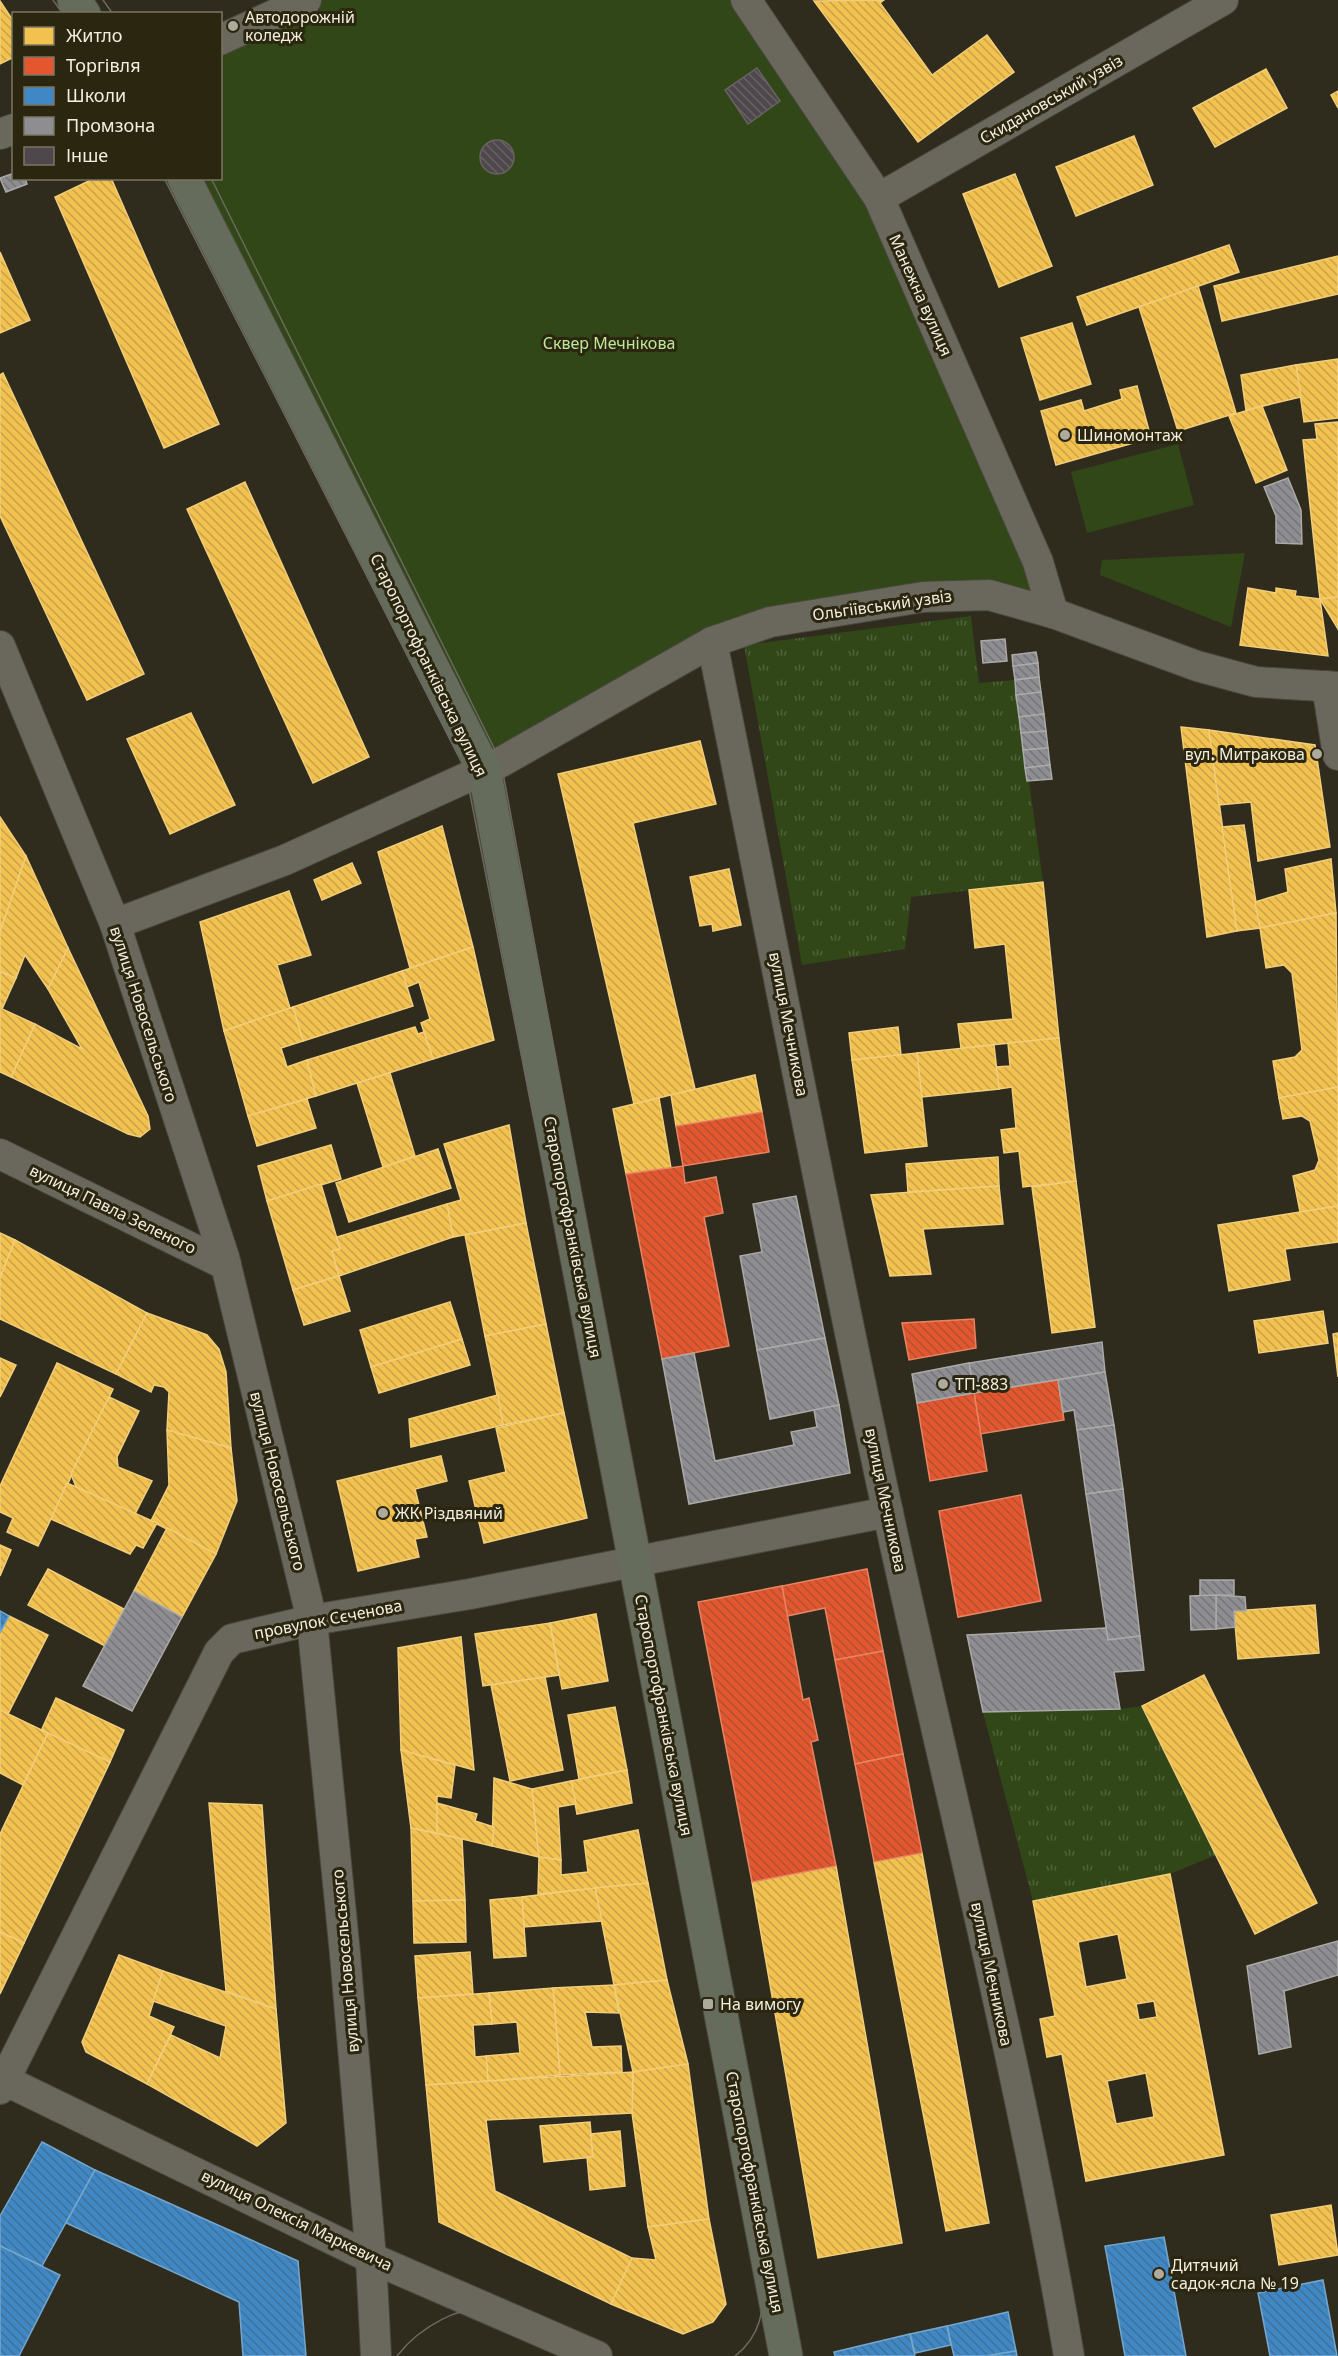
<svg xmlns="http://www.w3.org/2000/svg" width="1338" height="2356" viewBox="0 0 1338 2356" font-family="'Noto Sans',sans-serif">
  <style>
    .grass { fill: url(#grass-tufts) }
    .green { fill: #314718 }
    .homes { fill: url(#homes-back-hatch); stroke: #f2ce7a; stroke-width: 1.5; fill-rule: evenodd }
    .shops { fill: url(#shops-back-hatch); stroke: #e88463; stroke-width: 1.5 }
    .schools { fill: url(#schools-back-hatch); stroke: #75a7cd; stroke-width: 1.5 }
    .industry { fill: url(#industry-back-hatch); stroke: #abaaa9; stroke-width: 1.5 }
    .building { fill: url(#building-back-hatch); stroke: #676462; stroke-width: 1.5 }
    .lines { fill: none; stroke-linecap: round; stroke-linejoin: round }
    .minor-casing { stroke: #4a483d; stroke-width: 32 }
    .major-casing { stroke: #4a483d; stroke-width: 35 }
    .minor { stroke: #6a685d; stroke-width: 30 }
    .major { stroke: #666c5b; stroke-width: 33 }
    .tram { stroke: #6b695f; stroke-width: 1.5 }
    .poi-dot { fill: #aeaa9c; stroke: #2b260f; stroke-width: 2 }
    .labels { text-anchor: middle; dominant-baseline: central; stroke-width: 6; stroke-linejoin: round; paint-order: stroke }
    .poi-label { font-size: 16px; fill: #f2eee0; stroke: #2b260f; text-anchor: start }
    .street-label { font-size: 16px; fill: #f2eee0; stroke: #2b260f }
    .park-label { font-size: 16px; fill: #bbe996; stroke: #2b260f }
  </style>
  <defs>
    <pattern id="grass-tufts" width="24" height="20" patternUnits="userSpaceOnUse" patternTransform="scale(1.5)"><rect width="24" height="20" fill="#314718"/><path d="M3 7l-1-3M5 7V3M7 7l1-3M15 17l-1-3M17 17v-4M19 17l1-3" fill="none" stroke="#4f6239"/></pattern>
    <pattern id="homes-back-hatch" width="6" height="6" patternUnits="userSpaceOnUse" patternTransform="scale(1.5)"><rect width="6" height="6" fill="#f2c14e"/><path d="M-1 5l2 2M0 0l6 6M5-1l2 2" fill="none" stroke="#c8a24b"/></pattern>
    <pattern id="shops-back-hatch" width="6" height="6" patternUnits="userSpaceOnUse" patternTransform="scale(1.5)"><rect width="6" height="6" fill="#e4572e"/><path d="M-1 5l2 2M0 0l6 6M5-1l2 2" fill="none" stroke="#ae5135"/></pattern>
    <pattern id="schools-back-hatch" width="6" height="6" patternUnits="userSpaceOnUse" patternTransform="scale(1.5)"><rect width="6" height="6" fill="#3f88c5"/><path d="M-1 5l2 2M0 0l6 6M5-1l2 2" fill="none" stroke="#427198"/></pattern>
    <pattern id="industry-back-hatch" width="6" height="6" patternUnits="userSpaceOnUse" patternTransform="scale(1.5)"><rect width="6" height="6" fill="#8d8d92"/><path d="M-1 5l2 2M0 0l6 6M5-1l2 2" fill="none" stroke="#757476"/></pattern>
    <pattern id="building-back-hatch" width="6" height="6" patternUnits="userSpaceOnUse" patternTransform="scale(1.5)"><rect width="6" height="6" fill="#4e474b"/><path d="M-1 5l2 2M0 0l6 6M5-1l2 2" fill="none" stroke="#686265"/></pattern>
  </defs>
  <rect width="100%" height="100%" fill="#2f2c1e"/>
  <g class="grass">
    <path d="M971,616L979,683L1015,680L1043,882L911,897L905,949L802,965L744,645Z"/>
    <path d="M1142,1706L1216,1855L1170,1874L1033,1901L983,1712L1120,1709Z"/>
  </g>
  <g class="green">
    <path d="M306,0H746L879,198L1053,613L1011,600L770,622L484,769L184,179L220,178L221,40Z"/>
    <path d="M1178,444L1194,505L1087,533L1071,472Z"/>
    <path d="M1245,553L1231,627L1100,575L1102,560Z"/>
  </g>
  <g class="homes">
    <path d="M884,0L880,3L932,75L987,35L1014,72L918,142L814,1Z"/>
    <path d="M0,1L14,22V57L0,64Z"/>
    <path d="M1266,69L1287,108L1215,147L1193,108Z"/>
    <path d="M1338,91V108L1331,95Z"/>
    <path d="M1134,136L1153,185L1076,216L1056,167Z"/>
    <path d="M1015,174L1052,266L999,287L963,194Z"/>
    <path d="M95,178H111L219,424L164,448L55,197Z"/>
    <path d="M1229,245L1239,272L1087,325L1077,297Z"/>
    <path d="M0,252L30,320L0,333Z"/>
    <path d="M1338,256V294L1222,321L1214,286Z"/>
    <path d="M1198,286L1236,413L1178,431L1139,307Z"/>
    <path d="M1072,323L1091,384L1040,400L1021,338Z"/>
    <path d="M1338,359V418L1304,422L1296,365Z"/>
    <path d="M1296,365L1301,397L1246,410L1241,375Z"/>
    <path d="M3,373L144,674L87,700L0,516V375Z"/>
    <path d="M1137,386L1151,438L1056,465L1041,411L1081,400L1084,411L1122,399L1120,390Z"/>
    <path d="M1262,406L1287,470L1256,483L1229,416Z"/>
    <path d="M1338,422V597L1320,599L1303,440L1317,439L1315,424Z"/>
    <path d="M245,482L369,757L313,783L187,509Z"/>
    <path d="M1248,588L1276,593V588L1296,591L1295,596L1320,599L1328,656L1240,645Z"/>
    <path d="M1338,597V629L1320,599Z"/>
    <path d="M191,713L235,805L170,834L127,739Z"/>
    <path d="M1181,727L1209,730L1237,931L1207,937Z"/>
    <path d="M1209,730L1315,745L1330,847L1258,861L1251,802L1219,805Z"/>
    <path d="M700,741L716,804L633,823L695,1089L634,1104L558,774Z"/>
    <path d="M0,817L26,856L0,932Z"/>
    <path d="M1244,825L1260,928L1237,931L1222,827Z"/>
    <path d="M442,826L473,947L410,968L378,852Z"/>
    <path d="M26,856L68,948L48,989L25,955L16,978L0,972V932Z"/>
    <path d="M1331,859L1336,913L1260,928L1255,902L1288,892L1285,869Z"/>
    <path d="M352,863L361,883L322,900L314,880Z"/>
    <path d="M729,869L741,925L713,931L712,924L700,926L690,877Z"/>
    <path d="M1043,882L1059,1038L961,1048L958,1024L1013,1019L1005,944L975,948L969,890Z"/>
    <path d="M289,891L311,955L277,965L290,1008L224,1031L200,922Z"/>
    <path d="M1336,913L1338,1087L1279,1098L1273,1061L1295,1057L1302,1050L1292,973L1284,965L1266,968L1260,928Z"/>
    <path d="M473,947L494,1040L433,1059L421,1023L430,1019L419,982L407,987L402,971Z"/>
    <path d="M68,948L148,1116L150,1129L140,1137L128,1134L11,1077L35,1024L82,1049L48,989Z"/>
    <path d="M402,971L413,1006L303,1041L293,1007Z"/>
    <path d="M0,972L16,978L2,1009L35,1024L11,1077L0,1072Z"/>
    <path d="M293,1007L303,1041L281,1048L287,1067L307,1060L316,1096L248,1116L224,1031Z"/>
    <path d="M415,1027L418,1034L424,1032L433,1059L316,1096L307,1060Z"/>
    <path d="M898,1027L901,1055L852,1060L849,1033Z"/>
    <path d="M1059,1038L1076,1181L1023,1187L1019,1151L1004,1153L1001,1130L1016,1128L1012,1087L999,1089L996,1067L1010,1066L1008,1043Z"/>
    <path d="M994,1045L999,1089L922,1097L917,1053Z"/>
    <path d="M917,1053L927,1146L865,1153L852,1060Z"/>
    <path d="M390,1073L415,1156L383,1167L357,1083Z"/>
    <path d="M755,1075L762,1112L676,1126L671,1095Z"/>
    <path d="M1338,1087V1206L1300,1212L1293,1176L1315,1170L1319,1160L1310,1121L1302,1116L1283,1119L1279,1098Z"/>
    <path d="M659,1098L671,1168L626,1174L613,1109Z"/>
    <path d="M307,1099L316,1128L257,1146L248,1116Z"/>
    <path d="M509,1125L526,1223L453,1237L447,1204L461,1200L444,1144Z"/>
    <path d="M331,1145L341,1179L267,1201L258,1166Z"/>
    <path d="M438,1149L451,1188L349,1222L336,1183Z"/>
    <path d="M998,1157L999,1186L908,1192L906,1164Z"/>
    <path d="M1076,1181L1095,1327L1052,1333L1032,1187Z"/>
    <path d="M321,1184L340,1249L332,1251L339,1276L293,1290L267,1201Z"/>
    <path d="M999,1186L1003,1224L923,1229L931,1274L890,1276L871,1195Z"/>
    <path d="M447,1204L453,1237L339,1276L332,1251L340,1249L337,1237Z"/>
    <path d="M1338,1206V1242L1285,1249L1290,1280L1229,1291L1218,1225Z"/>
    <path d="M526,1223L546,1324L485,1336L465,1235Z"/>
    <path d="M0,1233L15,1240L0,1278Z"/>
    <path d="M15,1240L147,1313L116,1374L0,1319V1278Z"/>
    <path d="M339,1276L350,1311L304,1325L293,1290Z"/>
    <path d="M450,1302L462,1339L371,1367L360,1330Z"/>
    <path d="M1323,1311L1328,1343L1259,1353L1254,1321Z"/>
    <path d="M147,1313L207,1335L219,1349L226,1372L231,1448L167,1430L169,1392L164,1387L154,1385L151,1392L116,1374Z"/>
    <path d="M546,1324L564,1413L503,1425L485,1336Z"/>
    <path d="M1338,1333V1377L1333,1334Z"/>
    <path d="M462,1339L470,1365L379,1393L371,1367Z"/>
    <path d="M0,1358L16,1365L0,1397Z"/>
    <path d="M57,1363L113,1389L38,1546L7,1532L13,1518L0,1512V1486Z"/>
    <path d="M498,1395L503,1425L411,1447L409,1419Z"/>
    <path d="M109,1397L139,1411L117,1457L118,1467L152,1481L135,1514L76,1487L71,1474Z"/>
    <path d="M564,1413L587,1518L484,1543L469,1481L506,1472L496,1428Z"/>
    <path d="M167,1430L231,1448L237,1501L216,1554L151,1521L169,1485Z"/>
    <path d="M441,1456L447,1481L415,1489L427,1537L415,1539L419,1557L358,1571L337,1481Z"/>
    <path d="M67,1483L157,1523L143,1548L136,1545L130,1554L51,1519Z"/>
    <path d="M167,1528L216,1554L182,1617L134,1591Z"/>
    <path d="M0,1545L11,1550L0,1576Z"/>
    <path d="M48,1569L124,1609L105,1646L28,1605Z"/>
    <path d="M1315,1605L1319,1653L1238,1659L1234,1611Z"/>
    <path d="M596,1614L608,1681L562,1689L550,1623Z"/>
    <path d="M9,1616L48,1635L8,1714L0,1710V1633Z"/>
    <path d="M550,1623L559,1675L483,1686L475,1634Z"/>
    <path d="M461,1637L474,1770L401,1750L398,1648Z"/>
    <path d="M1204,1675L1317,1903L1255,1934L1142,1706Z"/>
    <path d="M545,1677L563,1770L510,1781L491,1685Z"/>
    <path d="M56,1698L124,1730L110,1762L41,1731Z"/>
    <path d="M615,1707L627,1770L579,1779L568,1715Z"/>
    <path d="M0,1710L48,1733L23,1785L0,1773Z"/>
    <path d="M48,1733L110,1762L24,1943L0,1932V1834Z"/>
    <path d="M401,1750L455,1765L451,1798L437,1796V1833L411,1828Z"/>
    <path d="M627,1770L632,1803L577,1814L571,1781Z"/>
    <path d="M494,1778L532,1789L539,1857L492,1846Z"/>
    <path d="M571,1781L576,1804L558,1807L561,1860L539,1857L532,1789Z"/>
    <path d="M209,1803L262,1805L276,2009L226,1991Z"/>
    <path d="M437,1803L477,1814L475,1821L494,1827L492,1846L437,1833Z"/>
    <path d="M411,1828L462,1839L465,1900L413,1901Z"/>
    <path d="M638,1830L648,1883L538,1894L539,1857L561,1860V1875L588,1872L584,1841Z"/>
    <path d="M922,1853L989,2223L946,2231L874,1862Z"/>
    <path d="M836,1866L902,2243L818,2258L752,1882Z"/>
    <path d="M1170,1874L1224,2155L1086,2181L1062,2054L1047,2057L1040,2019L1055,2016L1033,1901ZM1118,1934L1127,1979L1086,1987L1078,1942ZM1154,2001L1157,2017L1139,2020L1136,2004ZM1146,2073L1154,2117L1116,2124L1107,2081Z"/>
    <path d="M648,1883L667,1980L614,1985L595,1888Z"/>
    <path d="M595,1888L602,1921L524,1927L522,1897Z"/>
    <path d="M522,1897L526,1956L494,1958L490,1900Z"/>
    <path d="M465,1900L466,1942L414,1943L413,1901Z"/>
    <path d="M0,1932L24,1943L0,1994Z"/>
    <path d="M470,1952L473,1994L418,1998L415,1956Z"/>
    <path d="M119,1955L163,1971L149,2016L174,2027L147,2084L86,2052L82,2042Z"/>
    <path d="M163,1971L276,2009L286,2123L257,2146L147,2084L171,2035L220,2058L226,2026L153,2001Z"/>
    <path d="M667,1980L688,2064L633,2072L614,1985Z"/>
    <path d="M614,1985L619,2013L585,2012L592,2047L621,2046L622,2072L560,2075L553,1988Z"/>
    <path d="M553,1988L560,2075L488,2081L486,2056L520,2053L517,2022L492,2024L489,1993Z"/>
    <path d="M489,1993L492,2024L473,2025L475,2057L486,2056L488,2081L426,2085L418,1998Z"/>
    <path d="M688,2064L709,2219L648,2227L632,2113L633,2072Z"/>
    <path d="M633,2072L632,2113L486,2120L495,2191L632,2258L611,2304L439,2222L426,2085Z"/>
    <path d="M590,2122L593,2157L544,2162L540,2126Z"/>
    <path d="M620,2131L625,2186L590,2190L587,2157H593L591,2134Z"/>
    <path d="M1331,2205L1338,2255L1279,2265L1271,2215Z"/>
    <path d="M709,2219L726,2304L713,2322L683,2334L611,2304L632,2258L656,2260L648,2227Z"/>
  </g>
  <g class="shops">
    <path d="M762,1112L769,1152L683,1166L676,1126Z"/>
    <path d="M683,1166L685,1183L716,1177L723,1213L704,1217L729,1346L662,1359L626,1174Z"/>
    <path d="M974,1319L976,1348L909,1360L902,1323Z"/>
    <path d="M1058,1380L1064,1420L980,1434L974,1393Z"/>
    <path d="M974,1393L987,1471L930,1481L917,1403Z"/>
    <path d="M1021,1495L1041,1601L958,1617L939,1511Z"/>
    <path d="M867,1569L883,1651L835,1660L825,1608L787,1616L782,1586Z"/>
    <path d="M782,1586L803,1700L809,1698L818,1740L811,1742L836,1866L752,1882L698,1602Z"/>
    <path d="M883,1651L903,1754L855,1764L835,1660Z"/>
    <path d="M903,1754L922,1853L874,1862L855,1764Z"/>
  </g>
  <g class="schools">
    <path d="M0,1611L9,1616L0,1633Z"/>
    <path d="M42,2142L95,2170L42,2266L0,2246V2216Z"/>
    <path d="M95,2170L298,2261L306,2356H243L239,2302L66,2223Z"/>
    <path d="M1164,2237L1186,2356H1125L1105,2246Z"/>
    <path d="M0,2246L60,2275L19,2356H0Z"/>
    <path d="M1323,2280L1337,2356H1270L1258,2293Z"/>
    <path d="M1008,2312L1016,2351L987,2356H954L947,2326Z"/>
    <path d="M947,2326L951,2345L915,2353L910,2334Z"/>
    <path d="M910,2334L915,2356H835L834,2352Z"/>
    <path d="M1016,2351L1017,2356H992V2355Z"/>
  </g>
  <g class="industry">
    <path d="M14,173V178H25L27,184L6,192L0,178Z"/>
    <path d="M1288,478L1301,510L1302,544L1276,543V516L1264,487Z"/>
    <path d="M1005,639L1007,661L983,663L981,641Z"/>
    <path d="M1036,652L1038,663L1013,666L1012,655Z"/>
    <path d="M1038,663L1039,677L1015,680L1013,666Z"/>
    <path d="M1039,677L1041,692L1016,695L1015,680Z"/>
    <path d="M1041,692L1044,714L1019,717L1016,695Z"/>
    <path d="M1044,714L1046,731L1021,733L1019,717Z"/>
    <path d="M1046,731L1048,748L1023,750L1021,733Z"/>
    <path d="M1048,748L1050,765L1025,768L1023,750Z"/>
    <path d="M1050,765L1052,779L1027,781L1025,768Z"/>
    <path d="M796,1196L825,1338L757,1350L740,1256L762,1252L753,1204Z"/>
    <path d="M825,1338L839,1405L770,1419L757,1350Z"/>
    <path d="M1102,1342L1105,1372L974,1393L969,1363Z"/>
    <path d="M694,1353L715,1461L794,1445L791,1432L817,1427L814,1410L839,1405L850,1473L689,1504L662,1359Z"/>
    <path d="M969,1363L974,1393L917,1403L912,1374Z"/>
    <path d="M1105,1372L1114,1425L1077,1430L1074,1410L1063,1412L1058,1380Z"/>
    <path d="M1114,1425L1123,1489L1086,1494L1077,1430Z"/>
    <path d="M1123,1489L1140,1636L1108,1640L1086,1494Z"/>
    <path d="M1200,1580H1234V1595L1200,1596Z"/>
    <path d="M134,1591L182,1617L132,1711L83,1686Z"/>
    <path d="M1216,1595L1245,1597L1246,1611H1234L1235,1627L1216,1629Z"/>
    <path d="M1216,1595V1629L1191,1630L1190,1596Z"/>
    <path d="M1106,1628L1108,1640L1140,1636L1144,1670L1114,1672L1120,1709L983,1712L967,1635Z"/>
    <path d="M1338,1941V1975L1284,1991L1291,2047L1259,2054L1247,1966Z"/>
  </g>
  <g class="building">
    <path d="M757,68L780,101L748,124L725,90Z"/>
    <circle cx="497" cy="157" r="17"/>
  </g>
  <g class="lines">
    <g class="minor-casing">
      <g id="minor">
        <path d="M746,0L879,198L1038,562L1053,613"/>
        <path d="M220,40L306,0"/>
        <path d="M0,134L14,129"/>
        <path d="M879,198L1223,0"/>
        <path d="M712,642C771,932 825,1224 888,1513C949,1794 1021,2073 1069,2356"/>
        <path d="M0,646L115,924L224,1257L312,1620L345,1954L371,2258L376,2356"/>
        <path d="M1327,686L1338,755"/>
        <path d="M115,924L285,860L501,762L712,642L770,622L923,597L989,595L1053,613L1197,666L1256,682L1338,687"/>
        <path d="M0,1154L226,1265"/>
        <path d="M0,2078L371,2258L597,2356"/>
        <path d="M0,2089L219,1652L232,1639L312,1620L470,1594L888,1512"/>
      </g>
    </g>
    <g class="major-casing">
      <g id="major">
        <path d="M74,0L84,14"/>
        <path d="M184,178L484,769L786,2356"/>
      </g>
    </g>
    <use href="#minor" class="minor"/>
    <use href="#major" class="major"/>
    <g class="tram">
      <path d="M53,0L63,14"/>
      <path d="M103,0L113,14"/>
      <path d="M164,178L465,769L762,2277C765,2309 761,2336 735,2356"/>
      <path d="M211,178L501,762L796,2356"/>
      <path d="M397,2356C418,2329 461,2301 498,2311C535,2320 571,2341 606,2356"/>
    </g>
  </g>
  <g class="poi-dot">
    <circle cx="233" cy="26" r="6"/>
    <circle cx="1065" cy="435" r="6"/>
    <circle cx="1317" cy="754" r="6"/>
    <circle cx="943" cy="1384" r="6"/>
    <circle cx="383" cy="1513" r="6"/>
    <rect x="702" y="1998" width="12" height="12" rx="3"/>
    <circle cx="1159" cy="2274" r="6"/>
  </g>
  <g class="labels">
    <g class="poi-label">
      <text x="245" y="17">Автодорожній<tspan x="245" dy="18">коледж</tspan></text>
      <text x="1077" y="435">Шиномонтаж</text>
      <text x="1305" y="754" text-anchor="end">вул. Митракова</text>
      <text x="955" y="1384">ТП-883</text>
      <text x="395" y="1513">ЖК Різдвяний</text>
      <text x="720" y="2004">На вимогу</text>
      <text x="1171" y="2265">Дитячий<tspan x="1171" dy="18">садок-ясла № 19</tspan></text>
    </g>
    <g class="street-label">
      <text transform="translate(1051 99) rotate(-30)">Скидановський узвіз</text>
      <text transform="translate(921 295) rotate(66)">Манежна вулиця</text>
      <text transform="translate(882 605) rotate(-8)">Ольгіївський узвіз</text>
      <text transform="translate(429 665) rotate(64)">Старопортофранківська вулиця</text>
      <text transform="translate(144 1014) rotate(72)">вулиця Новосельського</text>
      <text transform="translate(789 1024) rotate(79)">вулиця Мечникова</text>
      <text transform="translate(113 1209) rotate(26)">вулиця Павла Зеленого</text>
      <text transform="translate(573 1237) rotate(79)">Старопортофранківська вулиця</text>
      <text transform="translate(278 1481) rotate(76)">вулиця Новосельського</text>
      <text transform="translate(886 1500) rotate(78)">вулиця Мечникова</text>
      <text transform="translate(328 1619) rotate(-11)">провулок Сєченова</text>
      <text transform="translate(664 1715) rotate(79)">Старопортофранківська вулиця</text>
      <text transform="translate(345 1961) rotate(-95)">вулиця Новосельського</text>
      <text transform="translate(992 1974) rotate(78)">вулиця Мечникова</text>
      <text transform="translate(755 2192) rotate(79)">Старопортофранківська вулиця</text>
      <text transform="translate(297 2220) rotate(26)">вулиця Олексія Маркевича</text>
    </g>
    <g class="park-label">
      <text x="609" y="343">Сквер Мечнікова</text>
    </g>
  </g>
  <rect x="12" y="12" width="210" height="168" fill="#2b260f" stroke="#7b7663" stroke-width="1.5"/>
  <rect x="24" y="27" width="30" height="18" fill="#f2c14e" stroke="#7b7663" stroke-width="1.5"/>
  <text x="66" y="42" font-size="18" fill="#f2eee0">Житло</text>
  <rect x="24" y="57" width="30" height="18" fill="#e4572e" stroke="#7b7663" stroke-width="1.5"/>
  <text x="66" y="72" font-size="18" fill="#f2eee0">Торгівля</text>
  <rect x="24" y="87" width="30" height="18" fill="#3f88c5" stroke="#7b7663" stroke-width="1.5"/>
  <text x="66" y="102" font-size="18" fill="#f2eee0">Школи</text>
  <rect x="24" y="117" width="30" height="18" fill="#8d8d92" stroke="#7b7663" stroke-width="1.5"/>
  <text x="66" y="132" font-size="18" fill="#f2eee0">Промзона</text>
  <rect x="24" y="147" width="30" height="18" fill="#4e474b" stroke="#7b7663" stroke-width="1.5"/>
  <text x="66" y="162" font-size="18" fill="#f2eee0">Інше</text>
</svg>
